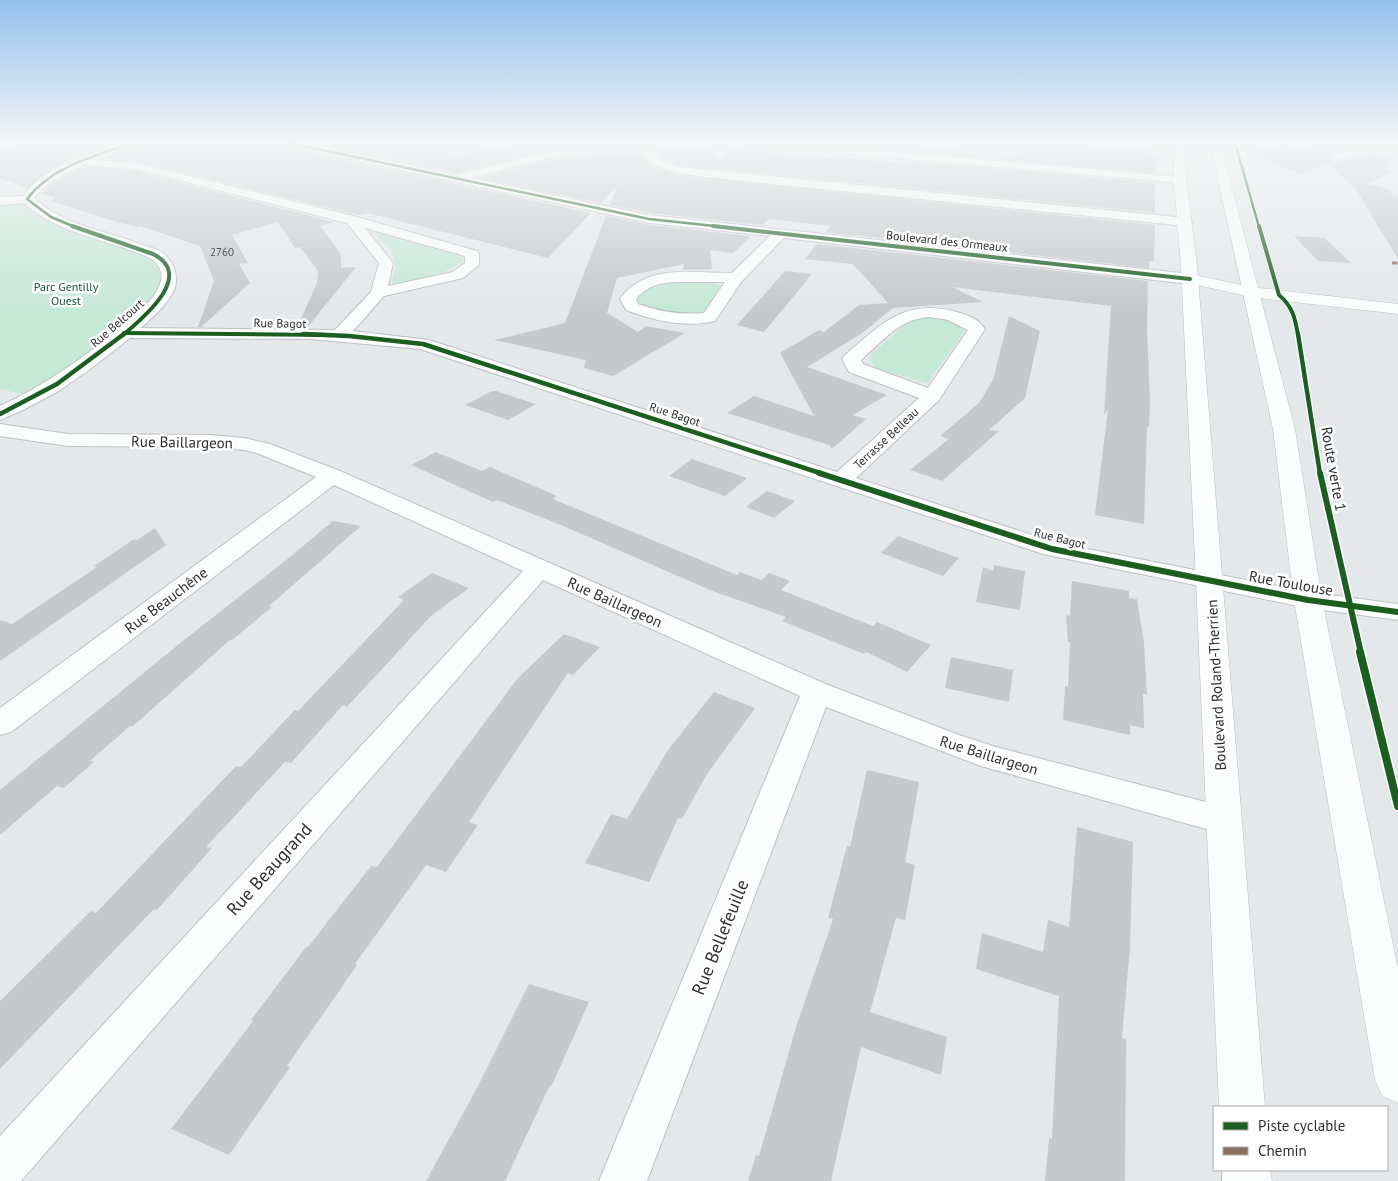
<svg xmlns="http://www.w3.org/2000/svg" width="1398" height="1181" viewBox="0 0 1398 1181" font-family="'PT Sans',sans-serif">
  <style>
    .green { fill: #c6e8d7 }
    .building { fill: #c6c9cb }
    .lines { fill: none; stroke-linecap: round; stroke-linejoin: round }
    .minor-casing { stroke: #bec0c3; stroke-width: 2 }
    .tertiary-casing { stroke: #bec0c3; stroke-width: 1 }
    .secondary-casing { stroke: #bec0c3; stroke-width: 1 }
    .minor { fill: #fbfcfc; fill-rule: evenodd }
    .tertiary { fill: #fbfcfc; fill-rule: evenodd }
    .secondary { fill: #fbfcfc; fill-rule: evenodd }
    .quiet { stroke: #8d6e63; stroke-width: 3; stroke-dasharray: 5.5 3; stroke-linecap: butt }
    .cycleway-far4-casing { stroke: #fff; stroke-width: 4 }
    .cycleway-far3-casing { stroke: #fff; stroke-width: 5.5 }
    .cycleway-far2-casing { stroke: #fff; stroke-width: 7 }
    .cycleway-far1-casing { stroke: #fff; stroke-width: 9 }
    .cycleway-casing { stroke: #fff; stroke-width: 11 }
    .cycleway-far4 { stroke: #1b5e20; stroke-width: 2.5 }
    .cycleway-far3 { stroke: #1b5e20; stroke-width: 4 }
    .cycleway-far2 { stroke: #1b5e20; stroke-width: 4.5 }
    .cycleway-far1 { stroke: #1b5e20; stroke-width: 6 }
    .cycleway { stroke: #1b5e20; stroke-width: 8 }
    .labels { text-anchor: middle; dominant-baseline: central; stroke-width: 5; stroke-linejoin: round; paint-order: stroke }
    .far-number-label { font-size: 11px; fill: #525557 }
    .far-street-label { font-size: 12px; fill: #2c2e30; stroke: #fff }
    .far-park-label { font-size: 12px; fill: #195339; stroke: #fff }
    .street-label { font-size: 15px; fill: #2c2e30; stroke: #fff }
    .near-street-label { font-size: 18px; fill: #2c2e30; stroke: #fff }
  </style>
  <rect width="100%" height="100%" fill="#e5e8eb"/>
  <g class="green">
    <path d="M786,143H920L911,154Z"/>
    <path d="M23,200L42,215L156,257L164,273L160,289L151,304L105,345L32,396L0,389V202Z"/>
    <path d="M368,227L460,253L464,260C452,272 412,284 394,284L392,281L396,266L391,250Z"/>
    <path d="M669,282C683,282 709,277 721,286L704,312C686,316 642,317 636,296L645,288Z"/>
    <path d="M929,317L947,319L964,328L963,334L927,383L876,368L870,360L872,354L908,322Z"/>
  </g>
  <g class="building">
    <path d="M18,143H117L55,167L28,188L0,178V151Z"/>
    <path d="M138,143H282L289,148L591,213L548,258L368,213L358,215L136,161L102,159Z"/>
    <path d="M312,143H447L449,156L525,143H616L579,145L548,150L457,173Z"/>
    <path d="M1021,143H1054L1150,150L1151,157L1156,158V173L914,152L918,147L1016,155Z"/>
    <path d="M1305,143H1351L1354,147L1331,154V160L1337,162L1373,152L1398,157L1384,169L1393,171L1366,184L1381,186L1398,197V259L1355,188L1327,163L1301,174L1247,153L1285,144L1306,148L1309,147Z"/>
    <path d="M709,149L720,161L730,149L906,163L908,161L1155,183V213L679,165L662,158L657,151Z"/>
    <path d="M642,152L652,166L677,175L1155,225L1154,261H1149V268L826,232L831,226L769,219L762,225L649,213L610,205L618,185L601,203L478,178L548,160L579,155Z"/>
    <path d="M85,166L136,171L334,222L320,226L341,254V268L356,267L307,328H297L317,283L318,271L300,247L295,248L278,222L232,235L248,263L239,264L250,283L201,327H198L214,281L200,246L140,226L136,227L110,220L52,201L55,198L42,193L51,184Z"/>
    <path d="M606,216L649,225L751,236L733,253L710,250L712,269L683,270L684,264L617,278L607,313L638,332L646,326L685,333L613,376L584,368L586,360L494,340L565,323Z"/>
    <path d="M1294,236L1325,238L1351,263L1318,261Z"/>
    <path d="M817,244L1148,281L1147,330L1150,399L1149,427H1147L1144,524L1095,515L1108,409L1104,415L1111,306L952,287L983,302L893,308L861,334L807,367L887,395L853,415L866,419L832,449L829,445L727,413L754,396L814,416L780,353L819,330L824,332L859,305L888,303L853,264L805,259Z"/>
    <path d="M785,271L812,274L764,332L737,325Z"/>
    <path d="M1009,316L1040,331L1025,398L989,430L999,431L942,481L910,470L949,439L940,436L979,403L993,380Z"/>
    <path d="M492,391H496L536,404L508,420L465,405Z"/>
    <path d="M436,452L482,471L490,467L557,496L553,499L737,575L740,572L762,580L769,573L790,581L781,590L873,626L877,622L931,645L907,672L866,652L864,654L782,621L786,617L710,590L561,525L497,500L493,502L411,465Z"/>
    <path d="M692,459L747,478L725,496L669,476Z"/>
    <path d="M767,491L795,501L774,518L746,507Z"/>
    <path d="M333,521L361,526L269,606L272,607L232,640H230L133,726H130L90,761L94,762L64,788L57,786L0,835V790L184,640L290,557Z"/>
    <path d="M155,528L166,545L0,661V620L12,624L97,567L94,566L134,539L137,540Z"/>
    <path d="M898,536L959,558L943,576L881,553Z"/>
    <path d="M994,565L1025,571L1020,610L976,602L983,567L993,571Z"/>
    <path d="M432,573L469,588L431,616L347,707L343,705L291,763L285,762L206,847L212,848L157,910L154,909L0,1069V1001L91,911L96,913L236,766L241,767L295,710L298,711L404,600L398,597Z"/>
    <path d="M1072,581L1129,591V598L1137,599L1144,643L1147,695L1143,694L1144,728L1130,725V735L1063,720L1065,686L1068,687L1070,642H1068L1066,615L1070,616Z"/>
    <path d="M564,634L600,647L573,675L568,673L469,822L478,825L446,872L426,865L355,964L357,965L287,1066L290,1067L229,1155L171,1129L253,1021L251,1020L306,947H308L371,866L377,867L517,679Z"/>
    <path d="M951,657L1013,670L1009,702L945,688Z"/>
    <path d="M714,692L755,708L707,774L682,819L678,818L649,882L585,863L611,814L627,819L668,750Z"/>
    <path d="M867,770L919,782L905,862L915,865L905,920L896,918L870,1012L947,1037L941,1075L861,1047L831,1181H748L756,1155L759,1156L796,1027L833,919L828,918L847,846L850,847Z"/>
    <path d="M1077,827L1133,842L1130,947L1122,1038L1126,1039L1125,1181H1045L1049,1138L1052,1139L1059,996L976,969L982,933L1043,952L1048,920L1069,927Z"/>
    <path d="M529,984L589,1002L552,1085H550L505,1181H426L477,1088Z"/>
  </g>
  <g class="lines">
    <g class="minor-casing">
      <g id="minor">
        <path d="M122,143H136L94,160L136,163L357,217L477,251L479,254V265L463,278L384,296L353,331L429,340L837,472L919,398L849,372L842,359L845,355C880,326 902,299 953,311C965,314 978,318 985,329L939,400L856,478L1057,543L1308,592L1398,604V620L1308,608L1043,554L420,349L311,339L130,338L89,370L57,392L21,411L0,420V406C44,386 81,359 119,329C136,315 183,280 150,258C108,239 59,235 24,203L0,205V197L23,196C47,165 87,156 122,143ZM85,164L90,166L136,169L347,223L379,263L371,292L335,330L141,328C153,317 167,305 174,290C180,277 173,259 161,252C155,248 147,247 140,244C104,230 63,225 34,198L50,182ZM365,228L465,256V263L453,272L388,286L393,263ZM930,317L948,320L968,330L928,388L863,364L861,360C882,342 900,318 930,317Z"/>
        <path d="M284,143H303L457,175L548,152L579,147L646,143H714L709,146L653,149L661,160L679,167L1186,218L1193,222L1186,226L714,178L677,173L653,164L643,150L579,153L548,158L470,178L649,215L1190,274L1195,276L1198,279L1195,282L1190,284L784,238L742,281L715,321C685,328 655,321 626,310L620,299C645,263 694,273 732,273L770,236L649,223L289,146ZM682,282H725L704,313C680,315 661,312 638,304L636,299C649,284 663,282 682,282Z"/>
        <path d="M753,143H793L1180,177L1186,180L1180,183L758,146Z"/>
        <path d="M1121,143C1134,143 1175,139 1184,147L1179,150L1126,146Z"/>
        <path d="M1353,143H1375L1398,147V153L1376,149L1337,160L1333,159L1332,157L1333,155L1361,147L1354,145Z"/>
        <path d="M0,424L68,434L211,435L244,438L270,444L340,471L828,685L959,735L996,747L1236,810L1241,820L1236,830L1224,834L981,766L826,707L647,1181H599L800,696L543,580L21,1181H0V1136L523,571L334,485L11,732L0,735V708L316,477L257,453L244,450L211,447L68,446L0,436Z"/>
      </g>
    </g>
    <g class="tertiary-casing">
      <path id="tertiary" d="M1190,274L1251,287L1398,304V314L1251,297L1184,282L1182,279L1184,276Z"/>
    </g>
    <g class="secondary-casing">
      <g id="secondary">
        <path d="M1174,143H1184L1186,180L1197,266L1265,1107H1219L1196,581L1181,266L1174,180Z"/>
        <path d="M1210,143H1220L1295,429L1322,600L1398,969V1103L1382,1096L1375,1080L1294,600L1273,429Z"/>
        <path d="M1222,1170H1270L1272,1181H1222Z"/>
      </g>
    </g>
    <use href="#minor" class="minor"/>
    <use href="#tertiary" class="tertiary"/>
    <use href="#secondary" class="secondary"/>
    <path class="quiet" d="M1392,263H1398"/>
    <g class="cycleway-far4-casing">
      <g id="cycleway-far4">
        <path d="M289,143L649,219L724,227"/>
        <path d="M1235,143L1259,227"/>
        <path d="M75,227L51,217L27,199C52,166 94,157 131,143"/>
      </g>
    </g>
    <g class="cycleway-far3-casing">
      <g id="cycleway-far3">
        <path d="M72,226L153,254C196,275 142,319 123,335"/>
        <path d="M713,226L1190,279"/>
        <path d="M1259,226L1279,295C1293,307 1295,318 1298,335"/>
        <path d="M124,333L332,335"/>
      </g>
    </g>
    <g class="cycleway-far2-casing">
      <g id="cycleway-far2">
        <path d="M303,334L349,336L423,344L823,474"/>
        <path d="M1298,334L1320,474"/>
        <path d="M0,414L57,384L124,334"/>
      </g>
    </g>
    <g class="cycleway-far1-casing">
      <g id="cycleway-far1">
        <path d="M819,473L1052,549L1308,600L1398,612"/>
        <path d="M1320,473L1361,653"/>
      </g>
    </g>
    <g class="cycleway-casing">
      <path id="cycleway" d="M1360,652L1398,806"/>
    </g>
    <use href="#cycleway-far4" class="cycleway-far4"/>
    <use href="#cycleway-far3" class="cycleway-far3"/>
    <use href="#cycleway-far2" class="cycleway-far2"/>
    <use href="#cycleway-far1" class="cycleway-far1"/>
    <use href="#cycleway" class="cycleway"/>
  </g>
  <linearGradient id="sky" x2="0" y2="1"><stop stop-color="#94c1ed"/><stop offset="0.46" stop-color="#f3f5f6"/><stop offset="1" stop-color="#f3f5f6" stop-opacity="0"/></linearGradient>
  <rect width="1398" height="308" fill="url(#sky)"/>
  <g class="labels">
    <g class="far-number-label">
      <text x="222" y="252">2760</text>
    </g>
    <g class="far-street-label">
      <text transform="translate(947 241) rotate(6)">Boulevard des Ormeaux</text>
      <text transform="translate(117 323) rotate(-41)">Rue Belcourt</text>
      <text transform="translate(280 323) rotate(1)">Rue Bagot</text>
      <text transform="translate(675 414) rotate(18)">Rue Bagot</text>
      <text transform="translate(886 438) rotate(-43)">Terrasse Belleau</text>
      <text transform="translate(1060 538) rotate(14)">Rue Bagot</text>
    </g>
    <g class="far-park-label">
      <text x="66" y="286">Parc Gentilly<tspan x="66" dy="14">Ouest</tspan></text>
    </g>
    <g class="street-label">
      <text transform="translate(182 442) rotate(1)">Rue Baillargeon</text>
      <text transform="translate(1334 469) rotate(80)">Route verte 1</text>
      <text transform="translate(1291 583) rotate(10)">Rue Toulouse</text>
      <text transform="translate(166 600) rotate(-37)">Rue Beauchêne</text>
      <text transform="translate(615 602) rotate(24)">Rue Baillargeon</text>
      <text transform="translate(1216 685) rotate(-93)">Boulevard Roland-Therrien</text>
      <text transform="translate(989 755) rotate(17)">Rue Baillargeon</text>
    </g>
    <g class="near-street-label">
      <text transform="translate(269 869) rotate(-48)">Rue Beaugrand</text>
      <text transform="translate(720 937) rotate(-68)">Rue Bellefeuille</text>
    </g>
  </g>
  <rect x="1213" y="1106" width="175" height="65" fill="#ffffff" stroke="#ababac"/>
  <rect x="1223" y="1122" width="25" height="8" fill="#1b5e20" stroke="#ababac"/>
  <text x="1258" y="1131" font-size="15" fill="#2c2e30">Piste cyclable</text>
  <rect x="1223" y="1147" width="25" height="8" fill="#8d6e63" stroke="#ababac"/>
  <text x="1258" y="1156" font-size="15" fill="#2c2e30">Chemin</text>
</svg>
